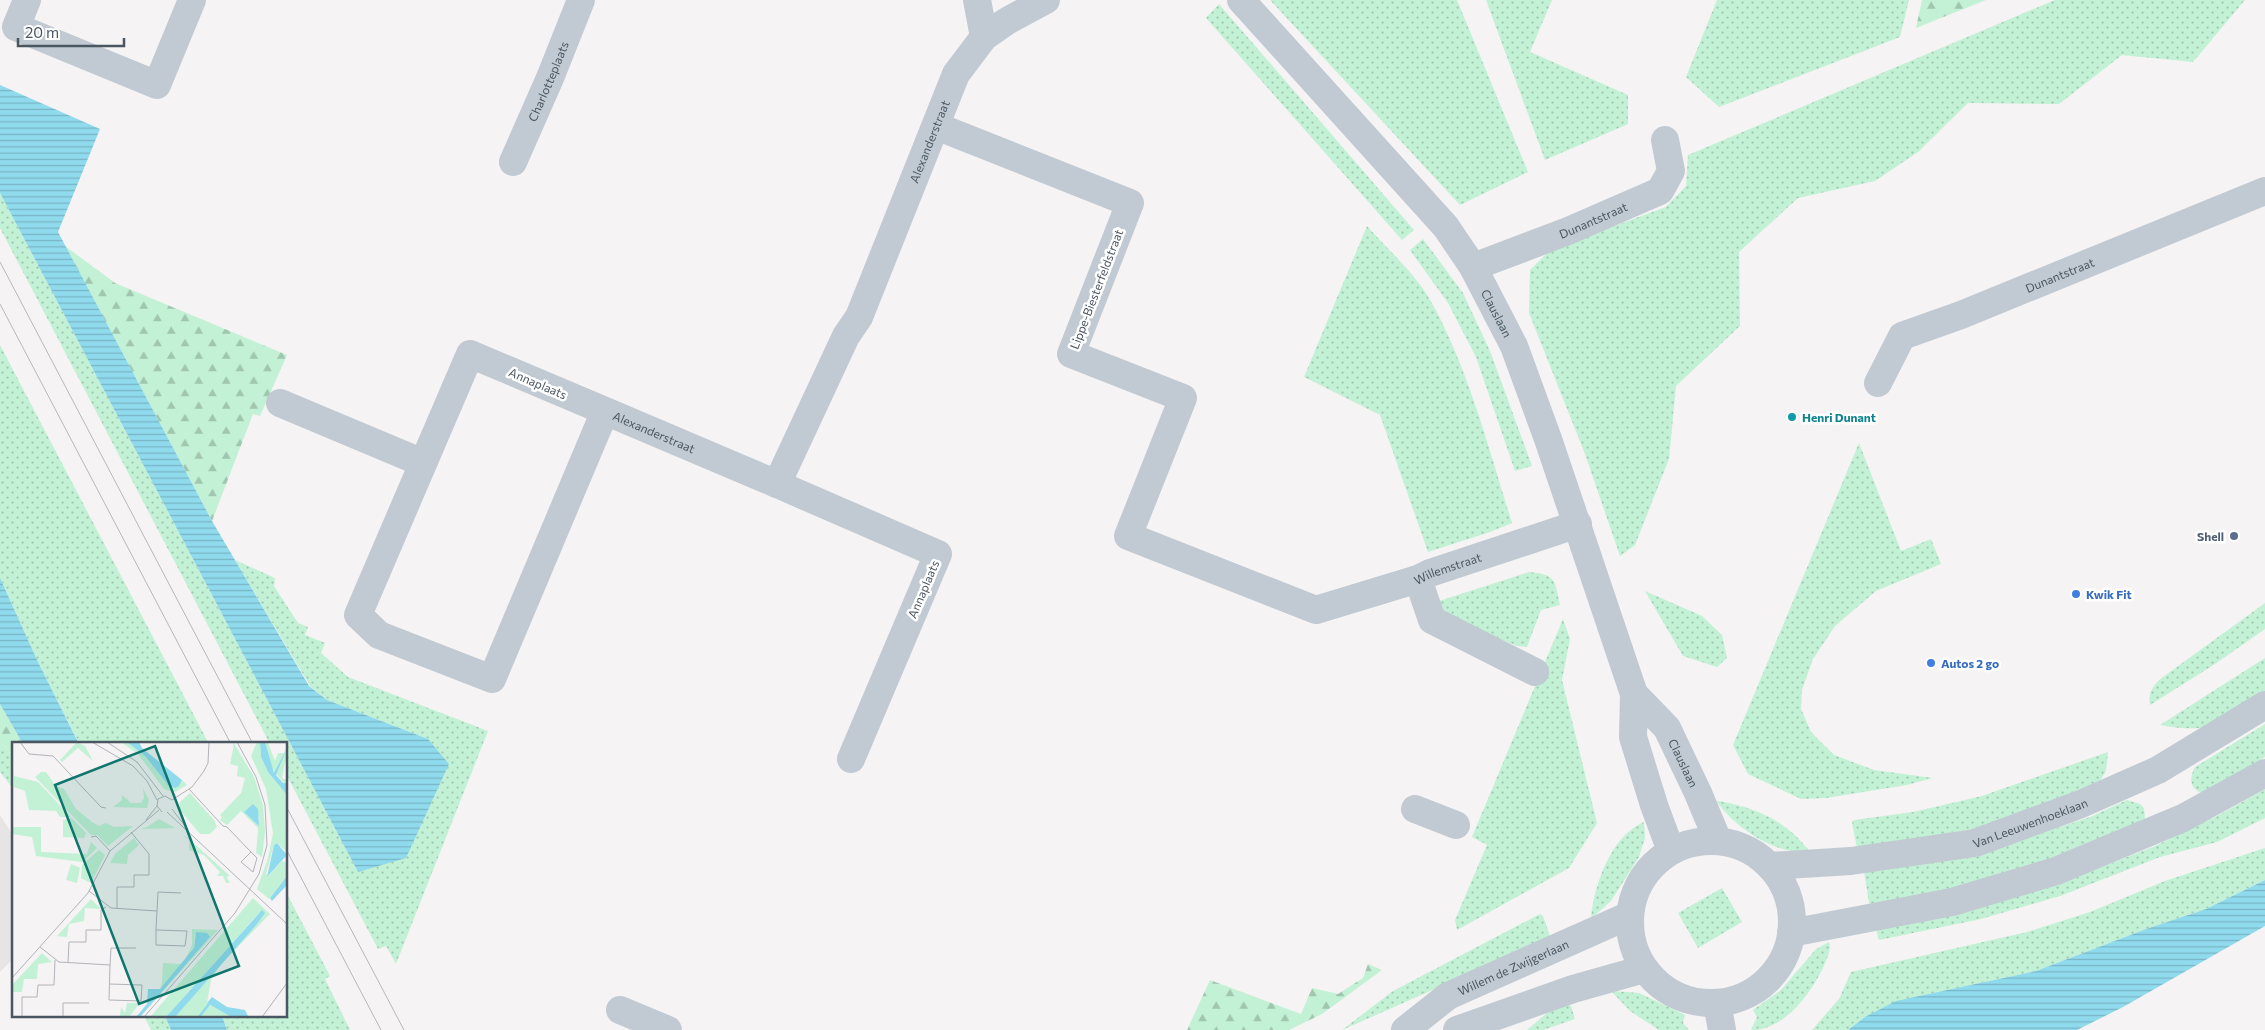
<svg xmlns="http://www.w3.org/2000/svg" width="2265" height="1030" viewBox="0 0 2265 1030" font-family="Commissioner,sans-serif">
  <style>
    .education { fill: #e6e4e5 }
    .grass { fill: url(#grass-dots) }
    .forest { fill: url(#forest-firs) }
    .water { fill: url(#water-rules) }
    .lines { fill: none; stroke-linecap: round; stroke-linejoin: round }
    .minor { stroke: #c1cad2; stroke-width: 28 }
    .tram { stroke: #b5b8bd; stroke-width: 1 }
    .culture-dot { fill: #0f9aa8; stroke: #fff; stroke-width: 2 }
    .service-dot { fill: #5c6f8a; stroke: #fff; stroke-width: 2 }
    .shop-dot { fill: #3f7fe0; stroke: #fff; stroke-width: 2 }
    .labels { text-anchor: middle; dominant-baseline: central; stroke-width: 5; stroke-linejoin: round; paint-order: stroke }
    .street-label { font-size: 12px; fill: #4a5661; stroke: #fff }
    .culture-label { font-size: 12px; font-weight: bold; fill: #0d838f; stroke: #fff; text-anchor: start }
    .service-label { font-size: 12px; font-weight: bold; fill: #4e5e75; stroke: #fff; text-anchor: end }
    .shop-label { font-size: 12px; font-weight: bold; fill: #366cbe; stroke: #fff; text-anchor: start }
    .inset-river { fill: none; stroke: #90daee; stroke-width: 2.5 }
    .inset-road { fill: none; stroke: #b1b4b9; stroke-width: 1 }
    .view { fill: #0f766e; fill-opacity: 0.15; stroke: #0f766e; stroke-width: 2.5 }
    .inset-edge { fill: none; stroke: #4a5661; stroke-width: 2.5 }
  </style>
  <defs>
    <pattern id="grass-dots" width="8" height="8" patternUnits="userSpaceOnUse" patternTransform="scale(1.25)"><rect width="8" height="8" fill="#c3f1d5"/><path d="M2 2h.1M6 6h.1" fill="none" stroke="#a0c6b0" stroke-width="1.8" stroke-linecap="round"/></pattern>
    <pattern id="forest-firs" width="22" height="20" patternUnits="userSpaceOnUse" patternTransform="scale(1.25)"><rect width="22" height="20" fill="#c3f1d5"/><path d="M5 1l3.5 6h-7zM16 11l3.5 6h-7z" fill="#a0c6b0"/></pattern>
    <pattern id="water-rules" width="6" height="5" patternUnits="userSpaceOnUse" patternTransform="scale(1.25)"><rect width="6" height="5" fill="#90daee"/><path d="M0 2.5h6" fill="none" stroke="#78b4c4"/></pattern>
  </defs>
  <rect width="100%" height="100%" fill="#f5f3f3"/>
  <path class="education" d="M0,815L14,837V958L0,972Z"/>
  <g class="grass">
    <path d="M1270,0H1457L1528,172L1460,205Z"/>
    <path d="M1486,0H1552L1530,52L1628,95V124L1545,160Z"/>
    <path d="M1717,0H1909L1900,37L1719,107L1686,77Z"/>
    <path d="M2055,0H2245L2193,62L2122,55L2059,104L1968,103L1918,152L1875,181L1798,198L1739,252L1740,326L1676,386L1669,459L1635,545L1620,556L1585,454L1529,313L1530,270L1551,249L1666,207L1686,186L1688,155Z"/>
    <path d="M1219,4L1414,230L1402,240L1206,18Z"/>
    <path d="M0,193L358,872L428,739L327,700L310,686L235,560L275,578L274,586L298,623L308,627L305,635L325,643L321,653L348,677L488,731L396,964L386,946L378,949L286,774V744H270L0,228Z"/>
    <path d="M1367,226C1389,251 1417,275 1433,305C1468,369 1490,452 1512,523L1490,532L1428,552L1380,415L1304,377Z"/>
    <path d="M1423,239L1463,293L1490,351L1532,466L1515,471L1476,357L1448,303L1410,250Z"/>
    <path d="M0,345L209,744L79,743L38,662L0,578Z"/>
    <path d="M1859,443L1901,551L1931,539L1941,564L1876,591L1835,626L1813,659L1802,690L1801,709L1811,732L1834,755L1874,770L1933,778L1907,785L1826,798L1801,799L1748,774L1733,745Z"/>
    <path d="M1529,572C1556,574 1555,581 1560,605L1541,610L1527,647L1517,646L1440,614L1436,602Z"/>
    <path d="M1645,591L1702,616L1722,635L1727,658L1717,667L1683,656Z"/>
    <path d="M2265,603V629L2215,664L2150,705C2148,693 2152,688 2159,680Z"/>
    <path d="M1563,619L1570,639L1562,680L1597,823L1569,868L1457,930L1455,920L1487,845L1472,837Z"/>
    <path d="M2265,658V693C2224,722 2213,735 2160,725Z"/>
    <path d="M2265,724V757L2218,790L2203,794C2189,788 2189,779 2195,767Z"/>
    <path d="M0,741L14,757V790L0,772Z"/>
    <path d="M2108,752L2106,771L2099,783L1981,828L1857,848L1852,823L1854,820L1913,812L1982,796Z"/>
    <path d="M2265,789V818L2217,842L2160,857L2060,896L1981,919L1879,940L1876,929L2053,886L2155,846L2221,814Z"/>
    <path d="M2127,800L2140,804L2144,808L2145,819L2111,841L1952,890L1873,905L1869,903L1864,871L2008,844L2090,817Z"/>
    <path d="M1718,801C1755,807 1787,821 1810,852C1775,855 1737,829 1717,802Z"/>
    <path d="M1644,822L1645,838L1639,857L1611,901L1593,917L1591,916C1595,883 1611,836 1644,822Z"/>
    <path d="M2265,848V880L2206,909L2146,929L2036,971L1981,983L1865,1017L1848,1030H1812L1839,999L1851,972L2027,932L2090,912L2165,881Z"/>
    <path d="M1722,888L1742,922L1698,948L1678,913Z"/>
    <path d="M286,892L330,976L325,979L350,1030H227L222,1016H286Z"/>
    <path d="M1540,914L1543,916L1550,936L1546,940L1342,1030L1393,991Z"/>
    <path d="M1829,942C1832,950 1826,960 1823,968C1809,996 1784,1030 1751,1030L1757,1017L1753,1010L1781,990L1816,949Z"/>
    <path d="M1613,991L1639,993L1685,1015L1683,1023L1689,1030H1659L1630,1011L1613,993Z"/>
    <path d="M1566,1004L1571,1006L1575,1019L1543,1030H1527L1548,1012Z"/>
    <path d="M144,1016H165L171,1030H151Z"/>
  </g>
  <g class="forest">
    <path d="M1922,0H1986L1916,28Z"/>
    <path d="M65,246L115,283L287,355L260,416L253,414L212,521Z"/>
    <path d="M0,704L23,744H14V757L0,741Z"/>
    <path d="M1368,964L1382,970L1322,1014L1289,1030H1187L1210,980L1301,1014L1312,988L1338,994L1363,978Z"/>
  </g>
  <g class="water">
    <path d="M0,85L100,129L58,232L212,521L309,686L327,700L428,739L449,764L406,858L358,872L0,193Z"/>
    <path d="M0,578L38,662L79,744H23L0,704Z"/>
    <path d="M2265,880V926L2123,1007L2077,1030H1848L1865,1017L1896,1001L2036,971L2146,929L2206,909Z"/>
    <path d="M165,1016H222L227,1030H171Z"/>
  </g>
  <g class="lines">
    <g class="minor">
      <path d="M27,0L16,27L157,85L192,0"/>
      <path d="M977,0L984,37"/>
      <path id="s1" d="M1241,0L1446,227L1473,267L1514,346L1548,439L1634,694L1633,737L1654,805L1671,851"/>
      <path id="s2" d="M936,126L1130,203L1071,354L1183,398L1128,536L1316,610L1418,579L1430,573L1578,524"/>
      <path id="s3" d="M513,162L550,78L581,0"/>
      <path id="s4" d="M1473,267L1568,231L1660,191L1671,171L1665,140"/>
      <path id="s5" d="M1878,383L1902,336L1961,315L2265,191"/>
      <path d="M280,403L423,463"/>
      <path id="s6" d="M605,411L470,354L358,615L379,635L492,679L605,411L777,484L846,336L859,317L956,74L984,37L1007,21L1046,0"/>
      <path d="M777,484L938,554L851,759"/>
      <path d="M1418,579L1432,620L1535,672"/>
      <path id="s7" d="M1634,694L1667,728L1698,793L1718,841"/>
      <path d="M1415,809L1456,825"/>
      <circle cx="1711" cy="922" r="81"/>
      <path id="s8" d="M1770,866L1851,861L1975,843L2081,804L2158,770L2265,705"/>
      <path d="M1791,933L1952,902L2056,871L2183,818L2265,773"/>
      <path d="M1717,1003L1722,1030"/>
      <path d="M620,1010L668,1030"/>
      <path id="s9" d="M1405,1030L1448,996L1630,915"/>
      <path d="M1457,1030L1573,989L1644,969"/>
    </g>
    <g class="tram">
      <path d="M0,262L253,744"/>
      <path d="M0,304L231,744"/>
      <path d="M286,806L404,1030"/>
      <path d="M286,849L381,1030"/>
    </g>
  </g>
  <circle class="culture-dot" cx="1792" cy="417" r="5"/>
  <circle class="service-dot" cx="2234" cy="536" r="5"/>
  <g class="shop-dot">
    <circle cx="2076" cy="594" r="5"/>
    <circle cx="1931" cy="663" r="5"/>
  </g>
  <g class="labels">
    <g class="street-label">
      <text stroke="none"><textPath href="#s3" startOffset="88">Charlotteplaats</textPath></text>
      <text stroke="none"><textPath href="#s6" startOffset="1434">Alexanderstraat</textPath></text>
      <text stroke="none"><textPath href="#s4" startOffset="129">Dunantstraat</textPath></text>
      <text stroke="none"><textPath href="#s5" startOffset="222">Dunantstraat</textPath></text>
      <text transform="translate(1096 289) rotate(-69)">Lippe-Biesterfeldstraat</text>
      <text stroke="none"><textPath href="#s1" startOffset="406">Clauslaan</textPath></text>
      <text transform="translate(538 383) rotate(23)">Annaplaats</text>
      <text stroke="none"><textPath href="#s6" startOffset="925">Alexanderstraat</textPath></text>
      <text stroke="none"><textPath href="#s2" startOffset="980">Willemstraat</textPath></text>
      <text transform="translate(923 589) rotate(-67)">Annaplaats</text>
      <text stroke="none"><textPath href="#s7" startOffset="86">Clauslaan</textPath></text>
      <text stroke="none"><textPath href="#s8" startOffset="265">Van Leeuwenhoeklaan</textPath></text>
      <text stroke="none"><textPath href="#s9" startOffset="126">Willem de Zwijgerlaan</textPath></text>
    </g>
    <g class="culture-label">
      <text x="1802" y="417">Henri Dunant</text>
    </g>
    <g class="service-label">
      <text x="2224" y="536">Shell</text>
    </g>
    <g class="shop-label">
      <text x="2086" y="594">Kwik Fit</text>
      <text x="1941" y="663">Autos 2 go</text>
    </g>
  </g>
  <g transform="translate(12 742)">
    <rect width="275" height="275" fill="#f5f3f3"/>
    <path d="M65,0L73,4L81,19L66,6L50,20L48,18ZM109,0H115L133,14L154,41L167,44L170,38L175,43L163,50L152,47L126,12ZM245,0H248L249,15L256,30L275,53V79L269,91H261L254,47L239,14ZM222,3L223,15L231,23L241,49L247,87L229,69L215,83L208,78L210,75L208,73L229,51L233,36L225,34L226,24L218,22ZM29,30H34L44,44L52,47L64,67L80,80L87,84L94,81L102,85L121,84L96,104L85,93H79L23,35ZM131,46L137,58L135,66L101,65L110,58V53L119,61H129L132,56ZM178,51L202,78L205,85L198,92H188L168,68V60ZM60,76L74,91L72,96L51,95V78ZM147,77L163,86L129,87L135,85ZM0,85H29V110L75,112L79,100L85,106L70,120L24,114L20,95L0,92ZM122,96L127,103L116,113L115,122L98,121L103,112ZM87,108L93,113L79,141L69,136L70,123ZM270,119L275,121V134L257,157L245,147ZM59,122L68,126L65,141L54,138ZM241,156L258,172L208,223L199,238L195,261L219,275H171L186,263L204,225L245,182L252,170L247,171L154,275H138ZM180,187L206,188L128,275L198,195L183,193L182,206L173,218L180,203ZM115,261H128L117,275H108L109,265L113,271Z" fill="#c3f1d5"/>
    <path d="M221,0L242,35L251,63L253,90L250,115L244,111L247,76L241,62L232,70L231,56L241,49L231,23L223,15ZM253,0L256,1L263,19L266,11H275L270,36L275,38L273,42L259,26ZM2,34L26,40L59,75H48L44,69L17,68L13,49L2,45ZM275,79V110L265,101L262,102L254,132L256,134L259,130L251,143L245,147L256,116L261,91H269ZM170,92L176,96L217,133L215,136L218,141H214L211,134H205L208,130L192,113L177,108V98ZM79,157L89,167L73,166L72,179L57,182L55,195L45,194ZM30,211L40,220L26,222L25,237H12L10,250H0V243ZM151,221L170,222L149,246L150,240ZM204,225L187,263L171,275H163Z" fill="#c3f1d5"/>
    <path d="M115,0H127L130,6L170,38L167,44L163,46L156,43L133,14ZM248,0H253L262,31L275,6L264,33L271,41H275V53L256,30L249,15ZM241,62L246,67L247,84L232,70ZM265,101L275,113L255,135L262,103ZM275,134V143L260,159L258,156ZM250,168L253,171L245,182L163,275H154ZM184,190L195,191L198,195L128,275H124L135,262L136,247H148L182,206ZM200,255L215,265L233,268L236,274L219,275L195,261Z" fill="#90daee"/>
    <path class="inset-river" d="M187,275L197,262"/>
    <path class="inset-road" d="M8,0L17,12L41,14L89,65L94,66M80,0L121,24L135,39L145,58M95,0L125,20L151,54M177,47L211,84L215,85L239,110L245,116L241,130L229,120L239,110M160,58L180,45L192,29L196,21L197,0M160,67L176,88M150,70L145,64L146,57L153,54L160,58M155,70L275,182M134,78L145,64M79,95L84,94L98,109M77,149L99,166L145,169L144,188L175,189L173,204L144,203V188M105,166V145H122V133H137V112L119,90M145,169L146,150L169,151M28,205L47,220L98,223L97,258L129,259L130,243L97,242M56,221L57,200H74V188H89V168L94,165M98,223L99,206H124M0,236L76,151L98,109L147,68M10,275V255H25L26,243H42L43,218M51,275V261H77M132,275L223,171L247,132L255,103L253,63L244,35L225,0M250,275L275,241"/>
    <path class="view" d="M143,4L227,224L127,262L43,43Z"/>
    <rect width="275" height="275" class="inset-edge"/>
  </g>
  <path d="M18 38v8h106v-8" fill="none" stroke="#4a5661" stroke-width="2.5"/>
  <text x="25" y="38" font-size="15" fill="#4a5661" stroke="#ffffff" stroke-width="4" paint-order="stroke">20 m</text>
</svg>
